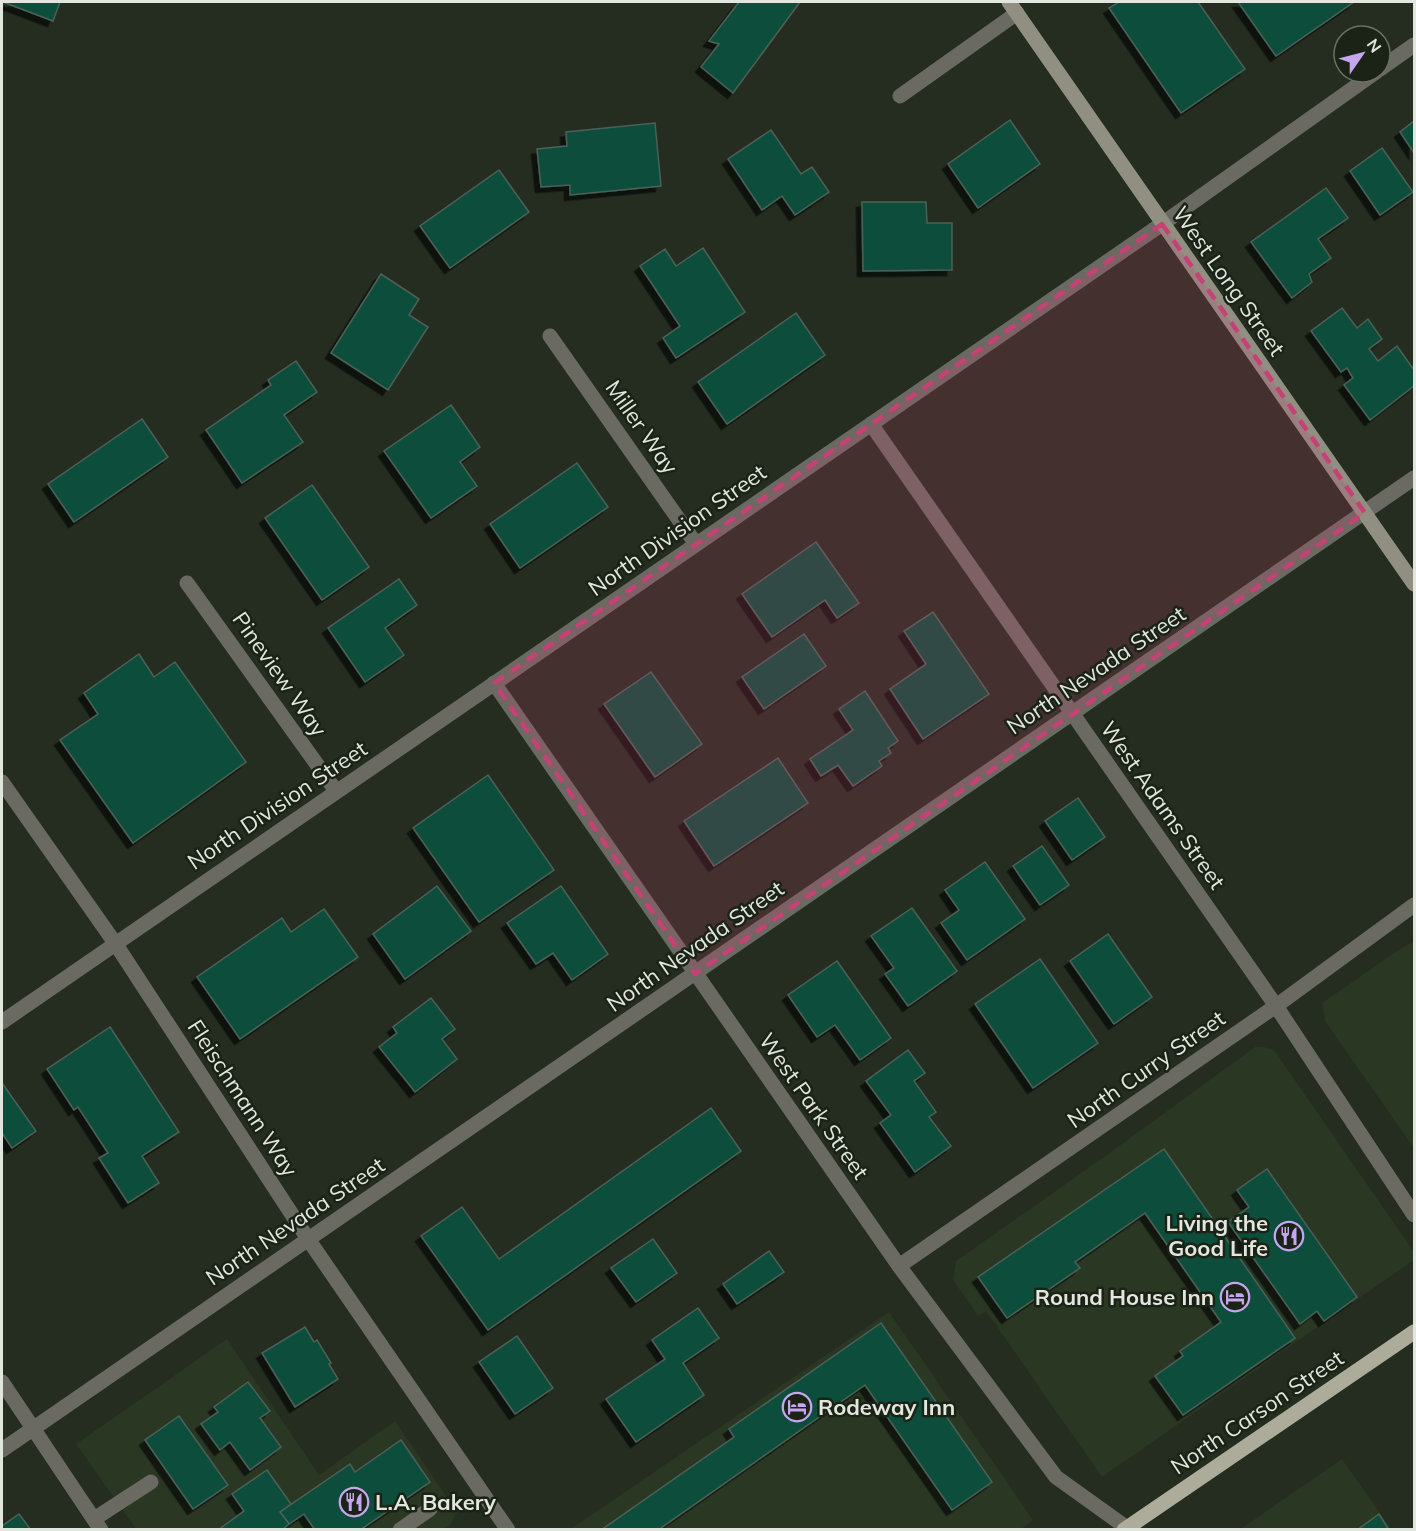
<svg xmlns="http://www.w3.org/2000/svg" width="1416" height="1531" viewBox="0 0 1416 1531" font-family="Mulish,sans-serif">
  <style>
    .built { fill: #2a3723 }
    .building { fill: #0f4d3b; stroke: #4c6058; stroke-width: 1.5; filter: url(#shadow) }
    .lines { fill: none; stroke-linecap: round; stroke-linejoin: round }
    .lane { stroke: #6b6a62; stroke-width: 15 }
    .street { stroke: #6b6a62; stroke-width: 15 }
    .secondary { stroke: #908f82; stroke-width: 15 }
    .primary { stroke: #adab9a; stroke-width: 15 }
    .marked { fill: #c84175; fill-opacity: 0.2; stroke: #c84175; stroke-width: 4.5; stroke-dasharray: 12 8; stroke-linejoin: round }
    .labels { text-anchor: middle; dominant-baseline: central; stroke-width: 5; stroke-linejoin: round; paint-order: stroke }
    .street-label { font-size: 22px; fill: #e1e7de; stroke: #1a2315 }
    .poi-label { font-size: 22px; font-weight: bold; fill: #e1e7de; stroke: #1a2315; text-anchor: end }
  </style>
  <defs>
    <filter id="shadow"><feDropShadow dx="-5.5" dy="5.5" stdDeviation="0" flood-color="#0009"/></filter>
  </defs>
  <rect width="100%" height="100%" fill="#242d1f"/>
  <g class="built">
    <path d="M1414,942V1148L1325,1021L1322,1003L1403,947Z"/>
    <path d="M1255,1047H1264L1274,1050L1414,1252V1260L1102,1477L986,1311L978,1316L953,1280L956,1261L1097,1162Z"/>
    <path d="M889,1312L1033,1520L1020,1530H569Z"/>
    <path d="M227,1339L319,1475L395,1421L457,1512L450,1525L443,1529H136L76,1444Z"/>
    <path d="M1342,1459L1391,1529L1239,1530Z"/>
  </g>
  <g class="building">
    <path d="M3,2H60L53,21Z"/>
    <path d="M739,2H800L733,93L701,67L719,44L709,41Z"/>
    <path d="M1119,2H1198L1245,69L1181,113L1109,8Z"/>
    <path d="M1238,2H1354L1276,56Z"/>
    <path d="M1010,120L1040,164L978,208L948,164Z"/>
    <path d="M1414,121V153L1400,132Z"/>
    <path d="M655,123L661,186L570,195V185L541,187L537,149L567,146L566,132Z"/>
    <path d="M771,130L801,174L812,167L829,192L795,215L782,196L762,210L728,159Z"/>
    <path d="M1382,148L1413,192L1380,215L1350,171Z"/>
    <path d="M499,170L529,212L450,268L420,226Z"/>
    <path d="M1326,188L1348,218L1318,239L1331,258L1309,274L1312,282L1292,298L1251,242Z"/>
    <path d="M862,202H926L927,223H952V270L863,271Z"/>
    <path d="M703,248L745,312L676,358L663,338L680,326L640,266L665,249L676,266Z"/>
    <path d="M381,274L419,299L409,315L428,327L388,390L331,353Z"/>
    <path d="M1342,308L1357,328L1368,319L1382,339L1369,349L1378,361L1397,346L1414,370V386L1370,420L1344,385L1353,378L1347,368L1341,372L1311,331Z"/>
    <path d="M796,313L825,355L727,424L698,382Z"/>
    <path d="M296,361L317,392L284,415L303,442L242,483L206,430L271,385L268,380Z"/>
    <path d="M451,405L480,447L460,462L477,486L431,518L384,451Z"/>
    <path d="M142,419L168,457L74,522L48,484Z"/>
    <path d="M577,463L608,507L520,568L490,524Z"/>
    <path d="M312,485L369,567L322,600L265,518Z"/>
    <path d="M816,542L859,603L837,618L825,600L772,637L742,594Z"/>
    <path d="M399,579L417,605L385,628L404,655L365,682L328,628Z"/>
    <path d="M933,612L989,694L923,739L890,689L926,664L904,631Z"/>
    <path d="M804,634L826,666L764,709L742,677Z"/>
    <path d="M139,654L154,677L175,662L246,762L133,843L60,740L98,714L84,693Z"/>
    <path d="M651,672L702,744L655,777L604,704Z"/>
    <path d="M865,691L898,741L888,748L891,753L879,761L882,766L853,786L838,765L821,776L810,759L853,730L839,709Z"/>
    <path d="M778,758L808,803L714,866L684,821Z"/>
    <path d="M488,775L554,870L479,922L413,828Z"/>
    <path d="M1078,798L1105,837L1072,860L1045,821Z"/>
    <path d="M1042,846L1069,885L1040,905L1013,866Z"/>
    <path d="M985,862L1025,919L967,960L941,923L959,910L945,890Z"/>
    <path d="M437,886L471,931L405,979L373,934Z"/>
    <path d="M561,886L608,954L572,980L553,953L536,964L507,923Z"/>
    <path d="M912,908L957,971L908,1006L885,974L894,968L871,936Z"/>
    <path d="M324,909L358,957L240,1039L197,977L282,918L291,932Z"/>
    <path d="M1108,934L1152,997L1114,1024L1070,961Z"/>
    <path d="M1040,959L1098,1043L1033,1088L975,1004Z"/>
    <path d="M837,961L891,1038L860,1060L835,1025L817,1037L788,995Z"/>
    <path d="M431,998L455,1029L442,1039L457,1059L415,1092L379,1047L397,1033L393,1027Z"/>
    <path d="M110,1027L179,1132L142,1156L159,1183L128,1203L99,1158L108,1153L78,1107L74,1110L47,1069Z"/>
    <path d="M908,1050L925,1073L914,1081L936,1112L929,1117L951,1146L915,1172L880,1123L891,1115L866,1081Z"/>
    <path d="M2,1083L36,1131L12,1148L2,1133Z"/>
    <path d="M711,1108L741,1151L488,1330L421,1236L462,1207L499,1259Z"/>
    <path d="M1164,1149L1295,1338L1183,1415L1155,1376L1183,1356L1180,1351L1221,1322L1145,1213L1075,1262L1080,1268L1007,1318L978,1277Z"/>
    <path d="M1267,1169L1357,1297L1324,1321L1317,1311L1300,1324L1228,1222L1249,1207L1237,1190Z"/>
    <path d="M653,1239L677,1273L636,1302L611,1268Z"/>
    <path d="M769,1251L784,1272L737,1304L723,1284Z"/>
    <path d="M698,1308L719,1338L683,1363L704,1395L636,1442L606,1399L665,1359L652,1340Z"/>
    <path d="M881,1323L992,1482L952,1510L865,1385L658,1530H601L734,1437L729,1429Z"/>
    <path d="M305,1327L314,1342L317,1340L331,1363L329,1364L338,1379L295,1407L262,1353Z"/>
    <path d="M517,1336L553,1388L515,1414L479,1362Z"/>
    <path d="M248,1382L270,1411L260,1418L281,1447L250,1470L230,1442L220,1450L201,1424L218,1412L214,1407Z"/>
    <path d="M179,1416L228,1485L193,1509L145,1440Z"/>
    <path d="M401,1440L430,1482L360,1530H315L304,1514L289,1524L280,1512L350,1464L355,1472Z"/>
    <path d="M267,1470L291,1504L280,1512L289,1524L282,1530H218L244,1511L232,1494Z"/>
    <path d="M19,1514L31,1530H2V1526Z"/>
    <path d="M1379,1514L1389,1530H1357Z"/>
  </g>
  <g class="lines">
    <g class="lane">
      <path d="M94,1519L151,1482"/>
      <path d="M400,1530L430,1509"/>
    </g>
    <g class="street">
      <path d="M1380,69L1414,45"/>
      <path d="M900,96L1017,13"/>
      <path d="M550,336L696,544"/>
      <path d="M871,424L1276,1006L1414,1215"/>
      <path d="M187,583L336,791"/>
      <path d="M494,683L899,1266L1056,1477L1130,1530"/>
      <path d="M2,782L115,943L308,1239L508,1530"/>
      <path d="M2,1022L1162,224L1376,72"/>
      <path d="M899,1266L1276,1006L1414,905"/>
      <path d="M2,1382L101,1530"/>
      <path d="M2,1450L1414,478"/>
    </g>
    <path class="secondary" d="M1009,2L1414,584"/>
    <path class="primary" d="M1124,1530L1414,1332"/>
  </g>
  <path class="marked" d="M1162,224L1365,513L695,974L494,683Z"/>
  <defs>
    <g id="restaurant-ring" transform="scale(1.5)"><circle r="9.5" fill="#1a2315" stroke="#c7a6f0" stroke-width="1.5"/><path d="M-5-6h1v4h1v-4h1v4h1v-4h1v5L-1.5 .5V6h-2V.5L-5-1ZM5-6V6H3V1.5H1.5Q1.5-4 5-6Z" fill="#c7a6f0"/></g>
    <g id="hotel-ring" transform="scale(1.5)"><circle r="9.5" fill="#1a2315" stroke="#c7a6f0" stroke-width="1.5"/><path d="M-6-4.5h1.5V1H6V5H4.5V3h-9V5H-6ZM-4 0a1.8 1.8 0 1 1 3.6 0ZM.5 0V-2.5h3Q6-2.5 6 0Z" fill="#c7a6f0"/></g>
  </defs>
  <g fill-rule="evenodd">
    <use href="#restaurant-ring" x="1289" y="1236"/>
    <use href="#hotel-ring" x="1235" y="1297"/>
    <use href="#hotel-ring" x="797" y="1407"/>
    <use href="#restaurant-ring" x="354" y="1502"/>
  </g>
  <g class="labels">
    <g class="street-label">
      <text transform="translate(1229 281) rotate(55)">West Long Street</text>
      <text transform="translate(642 427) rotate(55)">Miller Way</text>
      <text transform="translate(677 530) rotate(-35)">North Division Street</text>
      <text transform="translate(1096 670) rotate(-34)">North Nevada Street</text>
      <text transform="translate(280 674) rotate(55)">Pineview Way</text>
      <text transform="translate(277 805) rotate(-34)">North Division Street</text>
      <text transform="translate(1163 805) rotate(55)">West Adams Street</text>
      <text transform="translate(695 946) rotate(-35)">North Nevada Street</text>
      <text transform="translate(1146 1069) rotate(-35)">North Curry Street</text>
      <text transform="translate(243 1098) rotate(57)">Fleischmann Way</text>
      <text transform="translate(814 1106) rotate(55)">West Park Street</text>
      <text transform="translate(295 1221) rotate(-34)">North Nevada Street</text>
      <text transform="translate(1257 1412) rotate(-34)">North Carson Street</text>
    </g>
    <g class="poi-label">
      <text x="1268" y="1223">Living the<tspan x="1268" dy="25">Good Life</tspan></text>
      <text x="1214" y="1297">Round House Inn</text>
      <text x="818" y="1407" text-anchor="start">Rodeway Inn</text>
      <text x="375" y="1502" text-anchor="start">L.A. Bakery</text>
    </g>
  </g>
  <rect width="1416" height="1531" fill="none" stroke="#e1e7de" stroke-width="6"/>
  <g transform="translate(1362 54) rotate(55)"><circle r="28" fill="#1a2315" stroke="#6a7165" stroke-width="1.5"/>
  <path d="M0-4.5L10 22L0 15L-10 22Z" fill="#c7a6f0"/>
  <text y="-9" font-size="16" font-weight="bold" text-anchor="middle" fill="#e1e7de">N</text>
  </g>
</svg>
